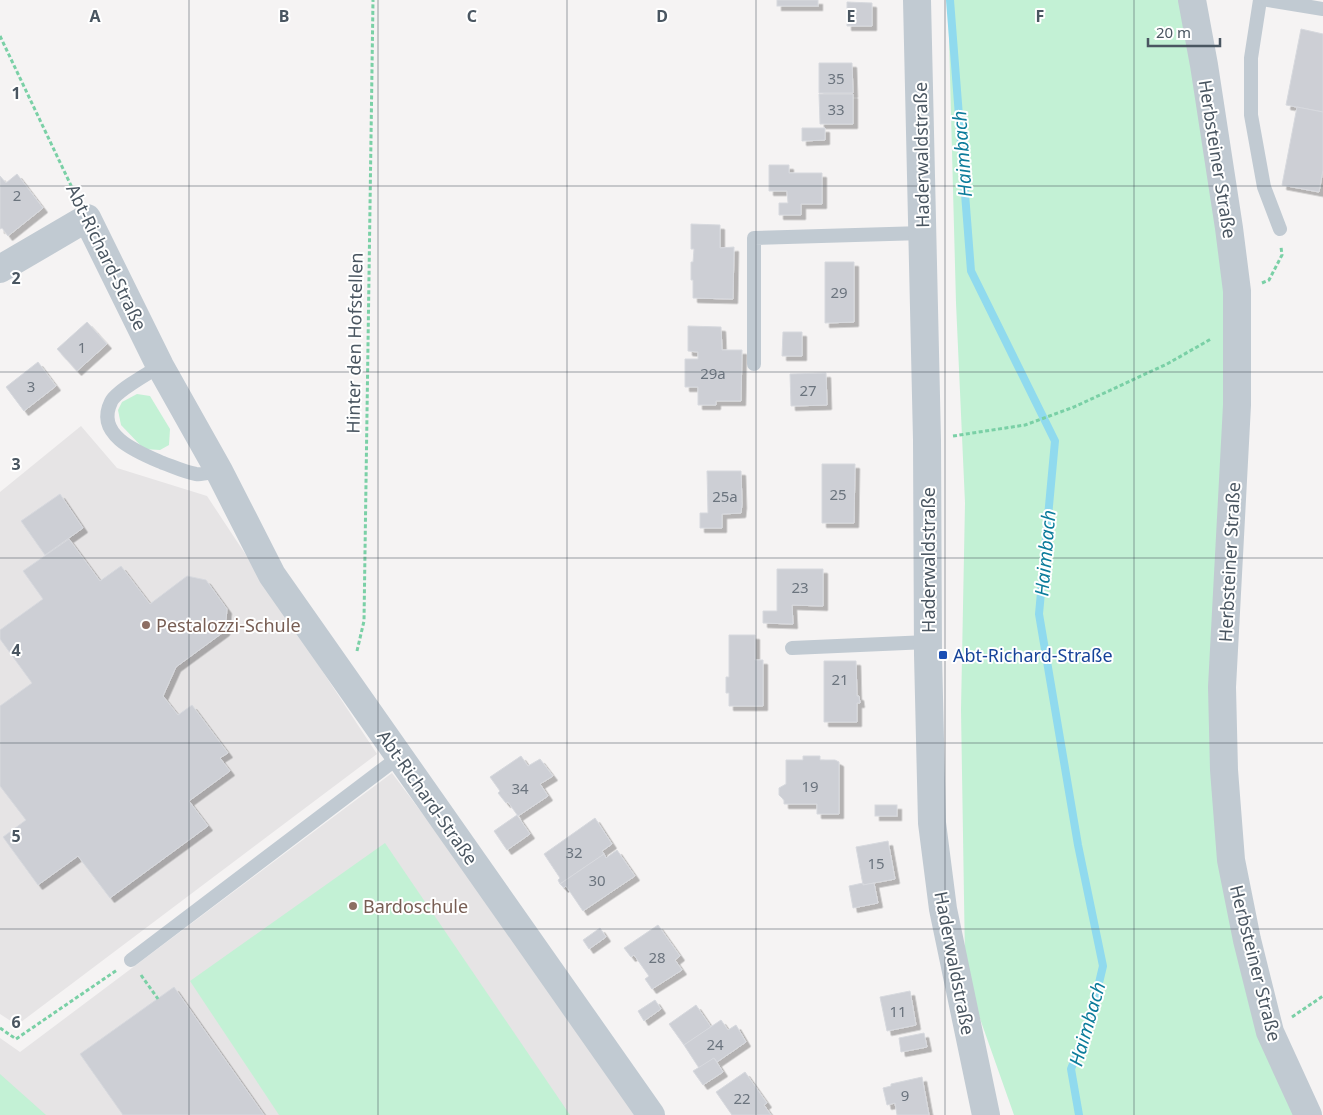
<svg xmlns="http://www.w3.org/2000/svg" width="1323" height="1115" viewBox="0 0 1323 1115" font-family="'Noto Sans',sans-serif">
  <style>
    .education { fill: #e6e4e5 }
    .green { fill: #c3f1d5 }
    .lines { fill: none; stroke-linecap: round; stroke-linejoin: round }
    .stream { stroke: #90daee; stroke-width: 8 }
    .building { fill: #cdcfd5; stroke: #d7d9de; filter: url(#shadow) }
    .path { stroke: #7ad0a6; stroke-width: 3; stroke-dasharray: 4 2.5; stroke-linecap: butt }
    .service { stroke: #c1cad2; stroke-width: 14 }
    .minor { stroke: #c1cad2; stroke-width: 28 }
    .grid { fill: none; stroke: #4a5661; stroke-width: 1; stroke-opacity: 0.55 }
    .education-dot { fill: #8d6e63; stroke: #fff; stroke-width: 2 }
    .transit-dot { fill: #1a4fb4; stroke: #fff; stroke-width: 2 }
    .labels { text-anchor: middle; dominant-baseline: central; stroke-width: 4; stroke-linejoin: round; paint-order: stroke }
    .number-label { font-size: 15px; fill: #6b747e }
    .street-label { font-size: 18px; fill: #4a5661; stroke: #fff }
    .education-label { font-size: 18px; fill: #785e54; stroke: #fff; text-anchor: start }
    .transit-label { font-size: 18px; fill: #164399; stroke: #fff; text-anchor: start }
    .water-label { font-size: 19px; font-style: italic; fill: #0c7c9b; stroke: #fff }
    .grid-label { font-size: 16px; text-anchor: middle; font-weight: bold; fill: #4a5661; stroke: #fff; stroke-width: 4; stroke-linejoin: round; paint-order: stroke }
  </style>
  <defs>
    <filter id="shadow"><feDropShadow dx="4.5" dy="4.5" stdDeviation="0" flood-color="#0004"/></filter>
  </defs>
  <rect width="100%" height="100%" fill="#f5f3f3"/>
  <g class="education">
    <path d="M81,426L117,468L207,496L377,754L17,1025L0,1014V492Z"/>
    <path d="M392,773L648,1115H0V1038L20,1052Z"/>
  </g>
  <g class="green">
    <path d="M948,0H1193L1227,256L1228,736L1245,896L1291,1065L1312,1115H1014L978,1013L965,960L961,710L965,503L956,303Z"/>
    <path d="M137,394L150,396L170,429L169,445L160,450L144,449L121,425L118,410L122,402Z"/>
    <path d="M385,843L570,1115H279L190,981Z"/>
    <path d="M0,1074L46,1115H0Z"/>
  </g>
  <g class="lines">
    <path class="stream" d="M950,0L971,271L1055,441L1039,614L1078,845L1103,966L1090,1021L1071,1069L1079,1115"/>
  </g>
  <g class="building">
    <rect x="777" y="0" width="41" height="6"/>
    <path d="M847,2L872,3V26H847Z"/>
    <path d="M1301,29L1323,34V112L1286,105Z"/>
    <path d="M819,63H852L853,93H819Z"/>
    <path d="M819,94H853V124H820Z"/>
    <path d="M1297,107L1323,112V170L1319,192L1282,185Z"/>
    <path d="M802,128H825V140L802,141Z"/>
    <path d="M769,165H789V173H822V204H801V215H779V203H788L787,191H769Z"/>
    <path d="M17,174L43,208L8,236L2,228L0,229V176L6,183Z"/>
    <path d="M691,224L720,225V248L734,247L733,299L693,298V280H691V262H693L694,249H691Z"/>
    <path d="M825,262H854V322L825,323Z"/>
    <path d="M87,322L107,344L77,371L57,349Z"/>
    <path d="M688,326L721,327L722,350H742L741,401H716V405H698V387H685V359H698V352L688,351Z"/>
    <path d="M783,332H802V356H782Z"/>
    <path d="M38,362L56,386L24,411L6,387Z"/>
    <path d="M826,373L827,405L791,406L790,374Z"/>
    <path d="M822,464H855L854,523H822Z"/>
    <path d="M707,471H741L742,504L741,513L722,514V528H700V513H708Z"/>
    <path d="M60,494L83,528L45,555L21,521Z"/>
    <path d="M69,539L100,581L121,566L150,604L187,576L206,580L227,609L225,631L176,667L163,696L178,715L192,705L228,753L220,758L230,771L189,801L208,826L110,898L78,856L38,885L3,837L26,820L0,786V706L32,683L0,639V630L43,599L23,571Z"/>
    <path d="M777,569H823V606L792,605L793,624L763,623V611H777Z"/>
    <path d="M729,635H755V660H763V706H729V693H726V677H729Z"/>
    <path d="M824,661H856L857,696H859L860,703H857V722H824Z"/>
    <path d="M521,756L528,766L540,759L553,776L540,784L548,796L518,816L508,802L506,803L498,793L500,791L490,777Z"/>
    <path d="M803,756H820V760H835L839,762V814H817V804H784V800L779,795V788L786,784V760H803Z"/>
    <rect x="875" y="805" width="22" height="11"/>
    <path d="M517,815L530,834L507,850L494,831Z"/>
    <path d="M595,818L612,844L602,851L604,854L560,884L558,880L560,878L544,854Z"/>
    <path d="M888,841L895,879L863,885L856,847Z"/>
    <path d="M617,850L635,876L583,911L566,886L564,888L560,884L604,854L606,858Z"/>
    <path d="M863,883V885L874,883L878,903L853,908L849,886Z"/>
    <path d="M658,925L680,956L675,960L682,970L652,989L645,979L649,976L634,955L631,957L624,948Z"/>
    <path d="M600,928L606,937L589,949L583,940Z"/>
    <path d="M174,987L264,1115H123L80,1054Z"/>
    <path d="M910,991L916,1025L887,1031L880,997Z"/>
    <path d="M655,1000L661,1009L644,1021L638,1011Z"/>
    <path d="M696,1005L711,1027L684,1045L669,1024Z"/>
    <path d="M721,1020L728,1030L736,1025L746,1042L717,1062L714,1058L699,1068L684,1045Z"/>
    <path d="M924,1033L927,1047L901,1052L899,1038Z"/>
    <path d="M714,1058L723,1072L703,1085L693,1071Z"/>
    <path d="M745,1072L767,1103L764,1105L771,1115H732L716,1092Z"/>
    <path d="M922,1077L929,1115H897L895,1103L887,1105L883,1088L891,1086V1084Z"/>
  </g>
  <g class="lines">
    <g class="path">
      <path d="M0,36L76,196"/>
      <path d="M1262,283L1269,280L1282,255L1281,247"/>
      <path d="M953,436L1025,425L1074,407L1167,364L1211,339"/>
      <path d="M357,651L364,621L373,0"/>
      <path d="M141,975L158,999"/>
      <path d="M1292,1017L1323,996"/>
      <path d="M0,1028L16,1039L117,970"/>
    </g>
    <g class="service">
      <path d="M1260,0L1251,58V115L1264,187L1280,229"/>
      <path d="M1268,0L1323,9"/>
      <path d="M754,364V238L923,233"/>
      <path d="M160,366C150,372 115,392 111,402C94,436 140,453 163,463C174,467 184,472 196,474C203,475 211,472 219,471"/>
      <path d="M792,648L928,642"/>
      <path d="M131,960L399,757"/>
    </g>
    <g class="minor">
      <path d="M917,0L927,440L928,655L932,823L943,909L986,1115"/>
      <path d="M1192,0L1204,65L1229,228L1237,291V405L1222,687L1224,770L1231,860L1247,940L1270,1032L1308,1115"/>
      <path d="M0,269L87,218L160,366L219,471L272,575L651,1115"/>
    </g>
  </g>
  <path class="grid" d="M189,0V1115M378,0V1115M567,0V1115M756,0V1115M945,0V1115M1134,0V1115M0,186H1323M0,372H1323M0,558H1323M0,743H1323M0,929H1323"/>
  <g class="education-dot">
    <circle cx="146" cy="625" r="5"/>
    <circle cx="353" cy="906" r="5"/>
  </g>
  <rect class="transit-dot" x="938" y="650" width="10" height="10" rx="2.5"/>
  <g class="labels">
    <g class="number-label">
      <text x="836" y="78">35</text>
      <text x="836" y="109">33</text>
      <text x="17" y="195">2</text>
      <text x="839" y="292">29</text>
      <text x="82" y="347">1</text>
      <text x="713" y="373">29a</text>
      <text x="31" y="386">3</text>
      <text x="808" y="390">27</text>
      <text x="838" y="494">25</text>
      <text x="725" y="496">25a</text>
      <text x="800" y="587">23</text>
      <text x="840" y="679">21</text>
      <text x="810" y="786">19</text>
      <text x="520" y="788">34</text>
      <text x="574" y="852">32</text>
      <text x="876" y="863">15</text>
      <text x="597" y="880">30</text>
      <text x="657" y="957">28</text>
      <text x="898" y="1011">11</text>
      <text x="715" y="1044">24</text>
      <text x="905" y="1095">9</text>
      <text x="742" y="1098">22</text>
    </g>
    <g class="street-label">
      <text transform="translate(921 155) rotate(-91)">Haderwaldstraße</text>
      <text transform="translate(1218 159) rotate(81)">Herbsteiner Straße</text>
      <text transform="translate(107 257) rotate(64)">Abt-Richard-Straße</text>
      <text transform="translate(354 343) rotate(-89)">Hinter den Hofstellen</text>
      <text transform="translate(928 560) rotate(-90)">Haderwaldstraße</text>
      <text transform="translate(1229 562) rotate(-87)">Herbsteiner Straße</text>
      <text transform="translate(428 797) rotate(55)">Abt-Richard-Straße</text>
      <text transform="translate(955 963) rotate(79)">Haderwaldstraße</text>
      <text transform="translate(1256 963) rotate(76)">Herbsteiner Straße</text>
    </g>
    <g class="education-label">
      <text x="156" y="625">Pestalozzi-Schule</text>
      <text x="363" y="906">Bardoschule</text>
    </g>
    <g class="transit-label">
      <text x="953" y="655">Abt-Richard-Straße</text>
    </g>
    <g class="water-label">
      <text transform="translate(962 154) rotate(-94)">Haimbach</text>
      <text transform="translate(1045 553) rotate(-85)">Haimbach</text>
      <text transform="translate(1087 1024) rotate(-74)">Haimbach</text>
    </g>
  </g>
  <g class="grid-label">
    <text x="95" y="22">A</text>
    <text x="284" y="22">B</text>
    <text x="472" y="22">C</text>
    <text x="662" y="22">D</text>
    <text x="851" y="22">E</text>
    <text x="1040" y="22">F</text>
    <text x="16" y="99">1</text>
    <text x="16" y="284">2</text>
    <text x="16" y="470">3</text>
    <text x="16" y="656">4</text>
    <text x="16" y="842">5</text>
    <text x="16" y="1028">6</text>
  </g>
  <path d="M1148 38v8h72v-8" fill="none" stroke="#4a5661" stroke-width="2.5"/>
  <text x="1156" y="38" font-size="15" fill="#4a5661" stroke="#ffffff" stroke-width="4" paint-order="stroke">20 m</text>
</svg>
